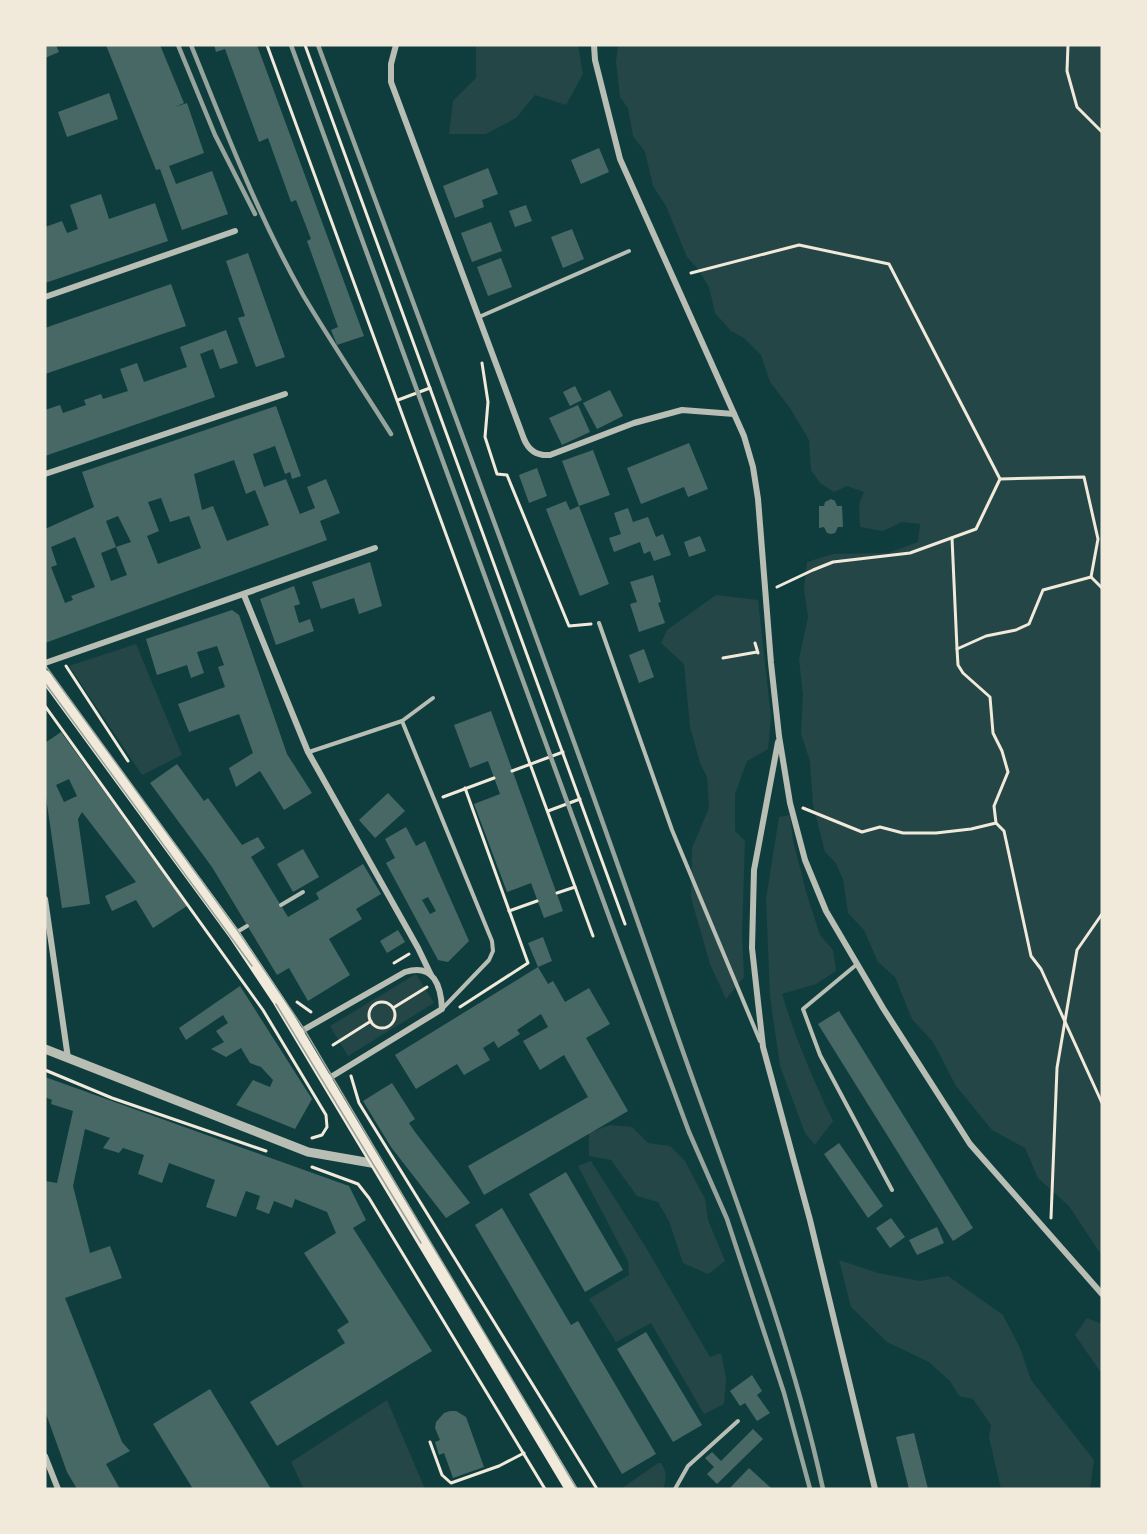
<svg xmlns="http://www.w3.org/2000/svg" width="1147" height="1534" viewBox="0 0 1147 1534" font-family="'Nunito Sans',sans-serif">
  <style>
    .green { fill: #244646 }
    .building { fill: #486865; fill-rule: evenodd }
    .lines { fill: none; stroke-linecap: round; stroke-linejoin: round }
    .path { stroke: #f1e9da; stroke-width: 3 }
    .service { stroke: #b8beb3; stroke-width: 4 }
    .minor { stroke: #b8beb3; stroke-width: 6 }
    .tertiary { stroke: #b8beb3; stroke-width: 9 }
    .primary { stroke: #f1e9da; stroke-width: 12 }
    .tram { stroke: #97a49c; stroke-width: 1.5 }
    .rail { stroke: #97a49c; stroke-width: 4.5 }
  </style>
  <rect width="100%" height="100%" fill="#0f3d3e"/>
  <g class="green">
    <path d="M476,45H578L583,74L566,105L535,95L516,118L486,134H449L453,101L476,78Z"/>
    <path d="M618,45H1102V1253L1098,1250L1069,1206L1038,1178L1025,1148L992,1130L956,1086L933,1042L912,1019L895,977L878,962L864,930L848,913L843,879L835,862L825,852L813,805L810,761L801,734L803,695L799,659L808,617L804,589L807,562L833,554L888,553L918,542L920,524L902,522L883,531L860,527L859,504L864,492L847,486L834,492L820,483L811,470L809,440L790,408L770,382L761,355L744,338L731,331L715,313L709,287L698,269L687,257L666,206L653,186L645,152L633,136L628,108L620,97L616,62Z"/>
    <path d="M716,595L758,600L771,717L768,749L747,761L735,794V831L745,841L742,934L744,977L726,999L710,964L691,898L692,848L709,808L707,777L700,763L690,727L684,664L661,643L667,630Z"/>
    <path d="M136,644L182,755L142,775L69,666Z"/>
    <path d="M790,815L793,841L807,895L820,935L833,950L836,971L816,984L782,994C795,1038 813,1079 833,1121L815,1145L805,1133L780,1066L770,996L766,899L779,817Z"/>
    <path d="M416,974L434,1003L348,1056L330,1026Z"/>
    <path d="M610,1125L632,1127L648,1143L670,1146L685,1161L705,1199L708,1220L725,1261L708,1274L683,1263L669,1221L658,1202L637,1196L611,1160L589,1156V1133Z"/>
    <path d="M591,1161L645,1246L710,1357L721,1353L726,1378L724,1404L704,1414L651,1323L616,1342L589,1299L629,1275L628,1261L578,1166Z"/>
    <path d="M839,1260L878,1273L920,1281L948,1276L1003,1315L1020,1348L1031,1380L1094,1460L1090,1489H1001L989,1438L991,1425L973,1399L959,1396L950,1381L929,1362L887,1342L851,1307Z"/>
    <path d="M1087,1318L1102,1324V1374L1075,1335Z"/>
    <path d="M387,1400L425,1489H304L291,1462Z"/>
    <path d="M658,1463H661C667,1473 667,1478 663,1489H621Z"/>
  </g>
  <g class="building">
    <path d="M45,45H56L59,52L45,58Z"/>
    <path d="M106,45H160L184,103L175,107L187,103L204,153L169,166L176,184L212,171L228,214L182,230L160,169L156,170Z"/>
    <path d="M214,45H257L364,336L337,345L331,330L338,327L307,241L311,239L296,200L291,202L268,138L259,142L225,49L216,52Z"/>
    <path d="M109,93L118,119L67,137L58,112Z"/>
    <path d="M599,148L609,172L581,184L571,160Z"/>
    <path d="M488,168L498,194L482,200L484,207L455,218L443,186Z"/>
    <path d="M101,194L109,219L155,203L168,241L45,283V227L62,221L67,233L78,229L70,205Z"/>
    <path d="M526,205L532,221L515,227L509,211Z"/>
    <path d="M491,222L502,251L472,262L461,233Z"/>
    <path d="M572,229L584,259L563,268L551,237Z"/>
    <path d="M248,253L285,357L256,367L238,318L245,316L226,261Z"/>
    <path d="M501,258L512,287L488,296L477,267Z"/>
    <path d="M171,284L186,326L45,374V328Z"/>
    <path d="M226,330L238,363L220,369L213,349L200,354L215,397L45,456V410L60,405L63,413L86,405L84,400L101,394L103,399L128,391L120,369L137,363L144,382L187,367L180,347Z"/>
    <path d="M575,386L582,400L570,406L563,392Z"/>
    <path d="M610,390L623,416L597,429L583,403Z"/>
    <path d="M578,405L590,432L562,445L549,418Z"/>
    <path d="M276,406L301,476L292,479L290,472L285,474L275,446L253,454L264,487L286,479L300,514L315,508L307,487L326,479L340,513L320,521L327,540L45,643V529L94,507L82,472ZM234,460L246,494L255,490L269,525L227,541L213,506L202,510L194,474ZM161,498L170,522L189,516L201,548L158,564L147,536L159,531L148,502ZM118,516L131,542L116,547L127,575L111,581L101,553L116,547L106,521ZM75,537L95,587L71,596L73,600L65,603L51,567L57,565L51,547Z"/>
    <path d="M689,443L708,489L688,497L684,487L641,504L627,468Z"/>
    <path d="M593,450L610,495L579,506L562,461Z"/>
    <path d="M537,468L547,496L529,503L519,475Z"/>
    <path d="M831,499L835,501L837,506H842L843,527H838L835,533L831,534L827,533L824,527L819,528V506H824L825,502Z"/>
    <path d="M566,501L570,510L579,506L609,584L580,596L546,509Z"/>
    <path d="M628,508L633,522L648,517L656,537L663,534L671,555L654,561L650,551L644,554L640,542L614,552L609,538L621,534L614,513Z"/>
    <path d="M700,536L706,551L689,557L684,542Z"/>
    <path d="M370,562L382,606L359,614L354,598L321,609L312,582Z"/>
    <path d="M653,575L661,602L658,603L665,623L639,632L630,604L637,602L630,582Z"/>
    <path d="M294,586L300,604L294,606L299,623L310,619L314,631L276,645L260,599Z"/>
    <path d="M232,610L239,615L287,754L312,793L284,810L260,771L236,787L229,768L253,753L239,714L189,732L178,704L225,687L218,667L224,665L217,646L197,652L204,673L191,678L187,665L157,675L146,639Z"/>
    <path d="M644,649L654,677L639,683L629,655Z"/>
    <path d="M491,711L563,911L544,918L531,883L507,892L474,804L500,794L488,761L470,768L454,725Z"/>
    <path d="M61,732L187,906L153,928L136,900L112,911L105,896L136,882L82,812L78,819L90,904L62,908L45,790V743ZM69,779L77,796L64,802L56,785Z"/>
    <path d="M177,764L204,801L208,798L242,845L258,837L265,848L251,857L288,917L319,899L316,893L363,864L381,894L356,909L362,919L329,939L350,975L308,1001L289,968L277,975L212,867L150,783Z"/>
    <path d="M388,793L405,811L375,838L359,820Z"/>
    <path d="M406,827L416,846L425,841L469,941L448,962L438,960L386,863L395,858L385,839ZM428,897L436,911L430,914L422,900Z"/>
    <path d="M303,849L319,877L293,892L277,864Z"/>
    <path d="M398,930L405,942L387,953L380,941Z"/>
    <path d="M543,937L552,961L538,967L548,984L553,981L565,1002L589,988L610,1024L586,1038L628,1111L484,1195L468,1166L588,1097L564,1055L540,1070L523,1041L548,1027L541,1014L517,1030L520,1034L498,1048L494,1041L483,1048L490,1060L464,1075L457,1064L416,1089L395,1055L538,967L528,943Z"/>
    <path d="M240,986L312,1099L295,1129L236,1105L253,1080L270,1087L273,1080L261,1067L250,1063L241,1048L226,1057L211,1049L224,1042L216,1031L228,1023L223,1015L186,1040L179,1028Z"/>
    <path d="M839,1011L973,1228L953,1241L818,1024Z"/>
    <path d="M45,1077L349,1186L366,1220L353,1228L432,1351L277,1446L250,1402L345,1343L337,1330L349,1322L304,1253L336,1233L327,1212L295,1199L292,1208L274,1201L269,1214L256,1209L260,1196L246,1191L236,1217L206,1207L215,1180L169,1163L162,1183L138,1174L144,1155L123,1148L119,1153L103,1148L110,1138L85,1129L73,1186L90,1253L110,1246L122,1278L65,1298L122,1442L130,1451L106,1464L120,1489H77L67,1472L45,1411V1181L57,1183L73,1111L51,1104L52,1100L45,1097Z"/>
    <path d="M392,1083L415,1119L409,1123L415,1132L470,1203L446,1218L391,1147L363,1101Z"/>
    <path d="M839,1143L883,1206L868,1218L824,1154Z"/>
    <path d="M566,1172L623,1270L585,1292L529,1194Z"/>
    <path d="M502,1208L571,1325L578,1321L656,1454L622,1474L475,1225Z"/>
    <path d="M891,1218L905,1237L890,1248L876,1228Z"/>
    <path d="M937,1227L944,1243L917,1255L909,1240Z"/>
    <path d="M646,1332L702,1425L673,1442L617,1349Z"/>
    <path d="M752,1375L762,1391L757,1395L770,1413L757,1421L745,1403L740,1406L730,1391Z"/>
    <path d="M210,1389L271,1489H193L153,1424Z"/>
    <path d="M450,1411H456L466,1417L484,1467L453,1478L444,1453L439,1455L435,1442L440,1440L435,1428L436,1422L444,1413Z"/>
    <path d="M753,1429L763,1439L717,1484L707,1474L714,1467L705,1458L712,1452L721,1461Z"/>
    <path d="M914,1433L928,1489H909L896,1437Z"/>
    <path d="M749,1468L772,1489H729Z"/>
  </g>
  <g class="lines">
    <g class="path">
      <path d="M267,45L593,936"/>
      <path d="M305,45L625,924"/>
      <path d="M1068,45L1067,71L1077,107L1102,132"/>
      <path d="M691,273L799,245L889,264L1000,479"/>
      <path d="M482,363L488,402L485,437L497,474L507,475L569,626L591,624"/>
      <path d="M398,400L430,388"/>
      <path d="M952,538L957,649"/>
      <path d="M1091,577L1102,588"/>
      <path d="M777,587L813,570L833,562L910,553L976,529L1000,479L1084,477L1098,539L1091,577"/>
      <path d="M755,643L758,653"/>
      <path d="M723,658L757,652"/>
      <path d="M66,666L128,761"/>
      <path d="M45,706L263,1010L326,1115L327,1127L322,1135L312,1138"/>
      <path d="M512,771L563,752"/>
      <path d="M443,797L494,778"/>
      <path d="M803,808L862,832L880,827L903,833H936L971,829L996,823L994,806L1008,772L1002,751L993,733L990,697L963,673L958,665L957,649L986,636L1016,630L1029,624L1043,590L1091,577"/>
      <path d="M548,811L580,799"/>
      <path d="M996,823L1004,831L1031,956L1041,969L1102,1103"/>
      <path d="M557,893L575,887"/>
      <path d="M509,911L537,901"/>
      <path d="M394,963L409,954"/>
      <path d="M297,1002L311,1012"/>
      <circle cx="382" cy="1015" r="13"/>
      <path d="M460,1007L528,963L465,788"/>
      <path d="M393,1008L427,987"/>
      <path d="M333,1045L371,1021"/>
      <path d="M45,1070L112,1098L266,1151"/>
      <path d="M351,1076L359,1103L597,1489"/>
      <path d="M312,1167L358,1184L369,1198L545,1489"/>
      <path d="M1051,1218L1057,1068L1077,950L1102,914"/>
      <path d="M430,1442L442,1475L451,1483L499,1466L524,1453"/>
    </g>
    <g class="service">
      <path d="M479,317L629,251"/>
      <path d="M599,623L672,830L760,1041"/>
      <path d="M402,721L492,941L493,951L489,960L442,1009"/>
      <path d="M309,752L402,721L433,698"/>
      <path d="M281,905L303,892"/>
      <path d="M237,932L247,926"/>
      <path d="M856,965L803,1009L820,1055L892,1190"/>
      <path d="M675,1489L688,1466L738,1421"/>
    </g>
    <g class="minor">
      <path d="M396,45L391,64V82L524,439C529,451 537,456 550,455L634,423L682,410L734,414"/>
      <path d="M594,45L595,60L620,159L744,436L753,467L758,499L771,663L779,736L790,803L805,860L826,911L883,1008L970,1144L1102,1294"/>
      <path d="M45,297L235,231"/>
      <path d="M45,474L285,394"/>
      <path d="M244,595L308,752L418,948L431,975"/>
      <path d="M45,663L375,548"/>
      <path d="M778,742L754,870L752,948L763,1047L810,1220L875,1489"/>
      <path d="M45,899L68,1058"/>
      <path d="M298,1033L405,972C434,963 441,986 442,1009L326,1080"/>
      <path d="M45,1456L58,1489"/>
    </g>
    <path class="tertiary" d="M45,1049L308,1152L377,1164"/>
    <path class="primary" d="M45,676L234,934L278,1000L571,1489"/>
    <g class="tram">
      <path d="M45,665L238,931L304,1029L577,1489"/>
      <path d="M45,683L252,966"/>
      <path d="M276,1004L421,1243"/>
    </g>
    <g class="rail">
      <path d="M178,45L215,135L255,214"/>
      <path d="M191,45C225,129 258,216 303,295C331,342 362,388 391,434"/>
      <path d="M291,45L615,933L689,1132L727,1219L784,1393L810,1489"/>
      <path d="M318,45C436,365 556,684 667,1006C722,1166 787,1324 823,1489"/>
    </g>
  </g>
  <rect width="1147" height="1534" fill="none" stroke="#f1e9da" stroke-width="93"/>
</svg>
